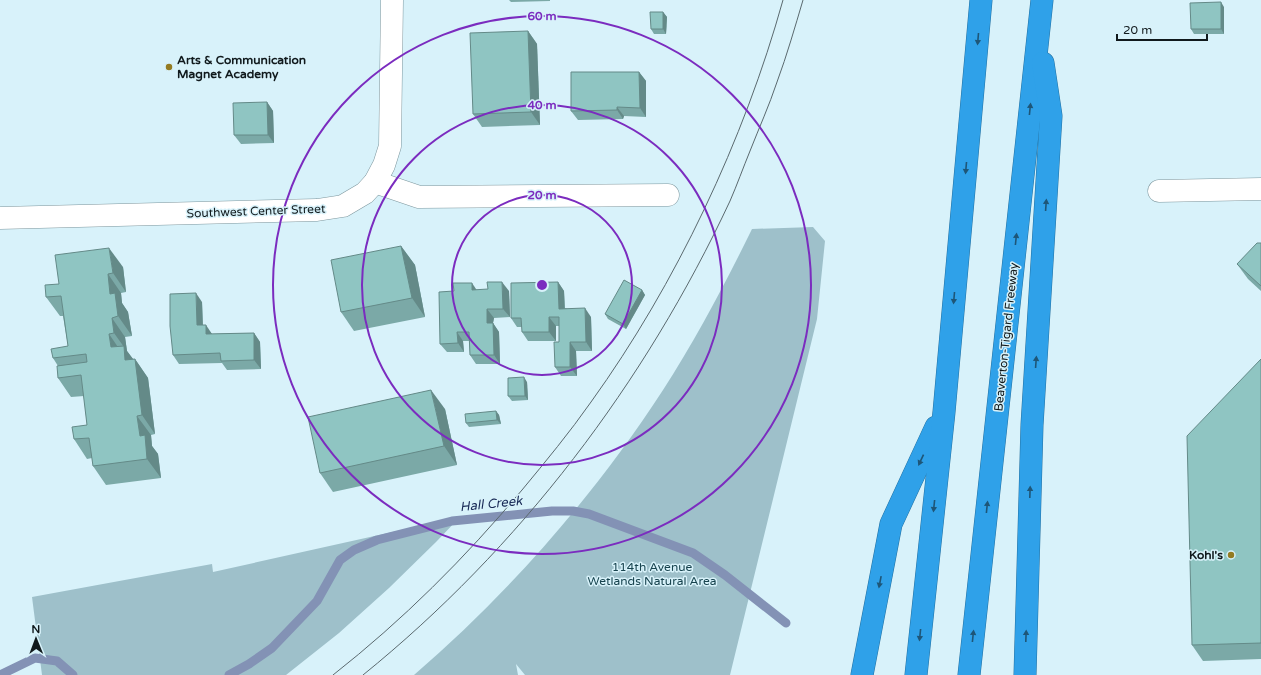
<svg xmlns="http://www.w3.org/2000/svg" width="1261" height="675" viewBox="0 0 1261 675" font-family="'Varela Round',sans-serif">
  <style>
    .green { fill: #9ec0ca }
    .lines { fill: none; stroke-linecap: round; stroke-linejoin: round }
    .stream { stroke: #8392b5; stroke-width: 9 }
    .minor-casing { stroke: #7e979e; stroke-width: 23 }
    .tertiary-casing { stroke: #7e979e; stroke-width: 23 }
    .motorway-casing { stroke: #2471a1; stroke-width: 23 }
    .minor { stroke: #fff; stroke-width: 22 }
    .tertiary { stroke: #fff; stroke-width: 22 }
    .motorway { stroke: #2fa1e9; stroke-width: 22 }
    .tram { stroke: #5a696e; stroke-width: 1 }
    .wall { fill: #7ba9a7 }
    .shaded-wall { fill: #648a88 }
    .building { fill: #8fc5c2; stroke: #648a88 }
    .oneway { fill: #1e5678 }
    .ring { fill: none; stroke: #7b2cbf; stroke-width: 2 }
    .poi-dot { fill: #937b22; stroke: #d8f2fa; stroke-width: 1.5 }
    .labels { text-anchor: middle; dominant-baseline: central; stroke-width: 3; stroke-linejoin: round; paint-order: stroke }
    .poi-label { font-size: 12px; font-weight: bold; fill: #10191c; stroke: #d8f2fa; text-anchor: start }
    .street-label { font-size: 12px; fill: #10191c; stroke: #d8f2fa }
    .park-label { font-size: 12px; fill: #17434e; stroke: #d8f2fa }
    .water-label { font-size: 13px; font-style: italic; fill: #172855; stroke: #d8f2fa }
    .centre { fill: #7b2cbf; stroke: #d8f2fa; stroke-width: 2 }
    .ring-label { font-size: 12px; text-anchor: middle; font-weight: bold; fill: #7b2cbf; stroke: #d8f2fa; stroke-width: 3; stroke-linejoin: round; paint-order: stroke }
  </style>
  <rect width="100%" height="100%" fill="#d8f2fa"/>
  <g class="green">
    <path d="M813,227L825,241L817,319L730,675H525L516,664L518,675H414C510,592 594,496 663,390C696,339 725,284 752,229Z"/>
    <path d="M460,517L436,542L389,588L339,633L286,675H42L32,597L212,564L213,572Z"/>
  </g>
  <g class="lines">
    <g class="stream">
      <path d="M0,675L35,658L57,661L73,675"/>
      <path d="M229,675L249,664L272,648L317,601L340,560L354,550L377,540L452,521L552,511H573L589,514L693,553L725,575L786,623"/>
    </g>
    <g class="minor-casing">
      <g id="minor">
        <path d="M375,182L419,197L668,195"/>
        <path d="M1159,191L1261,189"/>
      </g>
    </g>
    <g class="tertiary-casing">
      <path id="tertiary" d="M0,218L317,210L343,206L365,193L375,182L384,165L390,146L392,0"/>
    </g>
    <g class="motorway-casing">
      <g id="motorway">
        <path d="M862,675L891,524L936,427"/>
        <path d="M916,675L944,412L981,0"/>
        <path d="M969,675L1042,0"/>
        <path d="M1025,675L1032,425L1051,116L1043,63"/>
      </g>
    </g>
    <use href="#minor" class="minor"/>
    <use href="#tertiary" class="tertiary"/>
    <use href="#motorway" class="motorway"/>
    <g class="tram">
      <path d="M333,675C403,620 465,558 522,490C546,461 570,432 591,402C676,284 744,140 783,0"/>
      <path d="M363,675C520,548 645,383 730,201C737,185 743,168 750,151C759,128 769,106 777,82C787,55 795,27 803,0"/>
    </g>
  </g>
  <g class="wall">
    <path d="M509,0H550V1L511,2Z"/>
    <path d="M1224,7V34H1194L1191,29Z"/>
    <path d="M663,12L667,17L666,34H654L651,29Z"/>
    <path d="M528,31L537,44L540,125L482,127L473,114Z"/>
    <path d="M639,72L646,81V117L624,116L623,119L578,120L571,111Z"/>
    <path d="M267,102L273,111L274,143L241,144L234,135Z"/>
    <path d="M1261,243V291L1248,279L1237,264Z"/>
    <path d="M401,246L415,265L425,317L354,331L341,312Z"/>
    <path d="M123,267L126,292L121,293L122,303L128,312L132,336L125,337L127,351L133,359H135L148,378L155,434L151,435L152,446L158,454L161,478L106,485L93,466L92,458L87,459L74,439L87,425L84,396L71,397L58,378V366L53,358L68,346L63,316H60L46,297L59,284Z"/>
    <path d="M558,282L564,291L565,308L591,317L592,351H576L577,376H561L555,367L559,342V326H556V341H528L522,332V327H517L511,318Z"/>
    <path d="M477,290L509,291L510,317L494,318L493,323L499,332L500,364H476L470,355L469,341H463L464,352H447L440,344L454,291Z"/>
    <path d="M642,290L645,295L626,329L608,319L605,314Z"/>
    <path d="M202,302L203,325L212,334L254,333L260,342L261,369L227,370L222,363L179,364L173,355Z"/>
    <path d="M1261,359V659L1203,661L1192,645Z"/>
    <path d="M527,382L528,400L512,401L508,396Z"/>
    <path d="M445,409L457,465L333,492L320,473Z"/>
    <path d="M496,411L499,415L501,424L469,427L466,423Z"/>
  </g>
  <g class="shaded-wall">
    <path d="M1221,2L1224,7V34L1221,29Z"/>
    <path d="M663,12L667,17L666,34L663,29Z"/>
    <path d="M528,31L537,44L540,125L531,112Z"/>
    <path d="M639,72L646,81V117L640,108Z"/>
    <path d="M267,102L273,111L274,143L268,135Z"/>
    <path d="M617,107L624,116L623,119L617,110Z"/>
    <path d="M401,246L415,265L425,317L412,298Z"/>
    <path d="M109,248L123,267L126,292L113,273Z"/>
    <path d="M108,274L121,293L122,303L128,312L132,336L118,316L110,294Z"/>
    <path d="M502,282L509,291L510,317L503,309Z"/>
    <path d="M558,282L564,291L565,318L559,309Z"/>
    <path d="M472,283L478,292L472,290Z"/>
    <path d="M642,290L645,295L626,329L623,324Z"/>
    <path d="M196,293L202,302L203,334L197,325Z"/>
    <path d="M585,308L591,317L592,351L586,342Z"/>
    <path d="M487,309L494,318L493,323L499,332L500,364L494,355L487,323Z"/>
    <path d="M549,317L556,326V341L549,332Z"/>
    <path d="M112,318L125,337L127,351L136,363L135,359L148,378L155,434L142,415L125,360L124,347L114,333Z"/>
    <path d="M206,325L212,334L213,343L206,334Z"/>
    <path d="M457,332L463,341L464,352L458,343Z"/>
    <path d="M254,333L260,342L261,369L254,360Z"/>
    <path d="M109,334L122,353L111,347Z"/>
    <path d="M570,342L576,351L577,376L570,367Z"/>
    <path d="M524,377L527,382L528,400L525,396Z"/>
    <path d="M431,390L445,409L457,465L444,446Z"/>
    <path d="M496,411L499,415L501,424L497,420Z"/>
    <path d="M137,416L151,435L152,446L158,454L161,478L147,459L140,436Z"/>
  </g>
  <g class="building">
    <path d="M1221,2V29H1191L1190,3Z"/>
    <path d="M650,12H663V29H651Z"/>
    <path d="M528,31L531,112L473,114L470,33Z"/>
    <path d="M571,72H639L640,108L617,107V110L571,111Z"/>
    <path d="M267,102L268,135H234L233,103Z"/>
    <path d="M1257,243H1261V286L1237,264Z"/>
    <path d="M401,246L412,298L341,312L331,260Z"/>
    <path d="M109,248L113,273L108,274L110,294L115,293L118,316L112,318L114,333L109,334L111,347L124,346L125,360L135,359L142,415L137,416L140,436L145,435L147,459L93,466L89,438L74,439L72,427L87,425L81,375L58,378L57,366L87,362L86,354L53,358L51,349L68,346L61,296L46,297L45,285L59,284L55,255Z"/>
    <path d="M624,280L642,290L623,324L605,314Z"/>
    <path d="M487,282H502L503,309H487V323H493L494,355H470L469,332H457L458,343L440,344L439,292L454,291L453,283H472V290L488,289Z"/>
    <path d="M558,282L559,309L585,308L586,342H570V367H555L554,342H559V317H549V332H522L521,318H511V283Z"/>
    <path d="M196,293L197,325H206V334L254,333V360L221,361L220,353L173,355L170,326V294Z"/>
    <path d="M1261,359V643L1192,645L1187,436Z"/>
    <path d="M524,377L525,396H508V378Z"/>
    <path d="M431,390L444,446L320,473L308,417Z"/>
    <path d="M496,411L497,420L466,423L465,414Z"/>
  </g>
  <defs><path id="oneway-solid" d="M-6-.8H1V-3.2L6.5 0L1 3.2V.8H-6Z"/></defs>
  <g class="oneway">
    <use href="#oneway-solid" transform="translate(978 39) rotate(95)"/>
    <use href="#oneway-solid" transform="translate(1030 109) rotate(-84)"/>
    <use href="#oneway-solid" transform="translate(966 168) rotate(95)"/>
    <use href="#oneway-solid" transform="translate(1046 205) rotate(-86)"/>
    <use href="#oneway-solid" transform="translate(1016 239) rotate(-84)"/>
    <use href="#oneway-solid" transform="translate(954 298) rotate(95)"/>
    <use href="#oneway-solid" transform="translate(1036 362) rotate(-86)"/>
    <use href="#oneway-solid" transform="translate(921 460) rotate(115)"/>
    <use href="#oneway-solid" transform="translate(1030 492) rotate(-88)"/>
    <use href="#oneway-solid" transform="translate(934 506) rotate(96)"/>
    <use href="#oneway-solid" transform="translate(987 507) rotate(-84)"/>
    <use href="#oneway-solid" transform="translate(880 582) rotate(101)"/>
    <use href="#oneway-solid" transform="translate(920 635) rotate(96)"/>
    <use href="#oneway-solid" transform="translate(973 636) rotate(-84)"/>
    <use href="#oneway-solid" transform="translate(1026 636) rotate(-88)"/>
  </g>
  <g class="ring">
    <circle cx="542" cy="285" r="90"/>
    <circle cx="542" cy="285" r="180"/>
    <circle cx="542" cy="285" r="269"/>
  </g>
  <g class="poi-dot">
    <circle cx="169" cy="67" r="4"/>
    <circle cx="1231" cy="555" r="4"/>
  </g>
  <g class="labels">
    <g class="poi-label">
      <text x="177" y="60">Arts &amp; Communication<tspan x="177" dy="14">Magnet Academy</tspan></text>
      <text x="1223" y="555" text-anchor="end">Kohl's</text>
    </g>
    <g class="street-label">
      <text transform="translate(256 211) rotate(-2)">Southwest Center Street</text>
      <text transform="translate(1006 337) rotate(-84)">Beaverton-Tigard Freeway</text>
    </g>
    <g class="park-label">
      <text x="652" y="567">114th Avenue<tspan x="652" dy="14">Wetlands Natural Area</tspan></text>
    </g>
    <g class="water-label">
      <text transform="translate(491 504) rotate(-6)">Hall Creek</text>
    </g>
  </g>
  <circle cx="542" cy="285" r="6" class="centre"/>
  <g class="ring-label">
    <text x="542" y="20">60 m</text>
    <text x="542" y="109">40 m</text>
    <text x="542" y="199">20 m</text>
  </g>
  <g transform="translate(36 639) rotate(359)" stroke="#d8f2fa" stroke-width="3" paint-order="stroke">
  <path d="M0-3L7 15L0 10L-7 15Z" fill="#10191c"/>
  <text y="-6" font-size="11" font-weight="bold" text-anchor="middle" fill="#10191c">N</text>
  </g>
  <path d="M1117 34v6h90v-6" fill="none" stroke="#10191c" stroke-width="2"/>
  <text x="1123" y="34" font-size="12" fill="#10191c" stroke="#d8f2fa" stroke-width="3" paint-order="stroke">20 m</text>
</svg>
